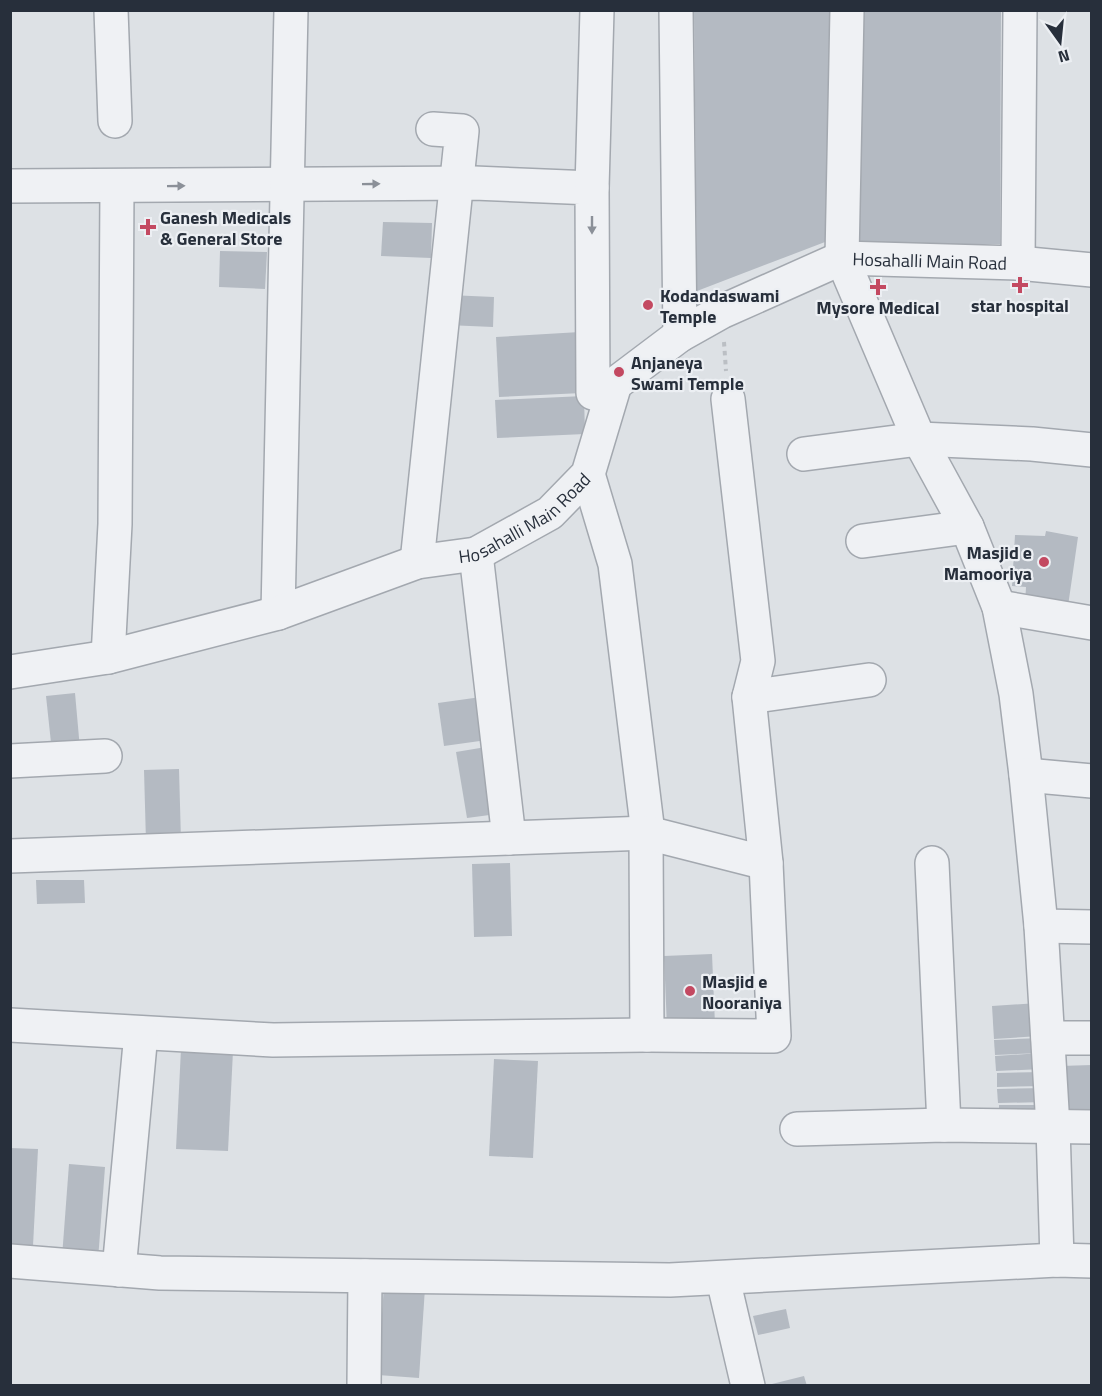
<svg xmlns="http://www.w3.org/2000/svg" width="1102" height="1396" viewBox="0 0 1102 1396" font-family="'Titillium Web',sans-serif">
  <style>
    .building { fill: #b4bac2 }
    .lines { fill: none; stroke-linecap: round; stroke-linejoin: round }
    .minor-casing { stroke: #a3a8af; stroke-width: 36 }
    .path { stroke: #bbbfc4; stroke-width: 4; stroke-dasharray: 4.5 4.5; stroke-linecap: butt }
    .minor { stroke: #eff1f4; stroke-width: 33 }
    .oneway { fill: #8b9098 }
    .poi-dot { fill: #c34961; stroke: #eceff3; stroke-width: 2 }
    .labels { text-anchor: middle; dominant-baseline: central; stroke-width: 4.5; stroke-linejoin: round; paint-order: stroke }
    .poi-label { font-size: 18px; font-weight: bold; fill: #272f3b; stroke: #eceff3; text-anchor: start }
    .street-label { font-size: 18px; fill: #272f3b; stroke: #eceff3 }
  </style>
  <rect width="100%" height="100%" fill="#dde1e5"/>
  <g class="building">
    <path d="M694,10H830L825,242L697,291Z"/>
    <path d="M860,10H1001L1000,244H858Z"/>
    <path d="M383,222L432,223L431,258L381,256Z"/>
    <path d="M220,251L267,252L265,289L219,287Z"/>
    <path d="M449,295L494,297L493,327L447,325Z"/>
    <path d="M580,332L582,393L499,397L496,337Z"/>
    <path d="M584,396L585,434L497,438L495,400Z"/>
    <path d="M1046,531L1078,537L1068,606L1025,604L1026,587L1012,586L1015,535L1045,536Z"/>
    <path d="M75,693L80,749L52,752L46,696Z"/>
    <path d="M481,697L487,740L444,746L438,703Z"/>
    <path d="M486,747L497,814L467,818L456,752Z"/>
    <path d="M179,769L181,841L146,842L144,770Z"/>
    <path d="M510,863L512,936L474,937L472,864Z"/>
    <path d="M36,880H84L85,903L37,904Z"/>
    <path d="M712,954L715,1025L667,1027L664,956Z"/>
    <path d="M1038,1003L1040,1036L994,1039L992,1006Z"/>
    <path d="M1040,1038L1042,1053L995,1055L994,1040Z"/>
    <path d="M181,1049L233,1051L228,1151L176,1149Z"/>
    <path d="M1041,1053L1042,1069L996,1071L995,1056Z"/>
    <path d="M494,1059L538,1061L533,1158L489,1156Z"/>
    <path d="M1092,1065V1132L1062,1134L1060,1066Z"/>
    <path d="M1044,1072V1086L997,1087V1073Z"/>
    <path d="M1046,1088V1102L998,1103L997,1089Z"/>
    <path d="M999,1105H1041V1119L999,1118Z"/>
    <path d="M10,1148L38,1149L33,1246L10,1245Z"/>
    <path d="M69,1164L105,1167L98,1260L62,1257Z"/>
    <path d="M384,1285L425,1288L419,1378L378,1375Z"/>
    <path d="M786,1309L790,1328L758,1335L753,1316Z"/>
    <path d="M804,1376L807,1386H769L768,1385Z"/>
  </g>
  <g class="lines">
    <g class="minor-casing">
      <g id="minor">
        <path d="M111,10L115,121"/>
        <path d="M676,10L680,335"/>
        <path d="M847,10L842,258L919,439L967,527L999,607L1016,694L1026,775L1041,926L1053,1127L1057,1260"/>
        <path d="M10,186L474,183L592,188L593,393L615,384"/>
        <path d="M592,188L597,10"/>
        <path d="M1018,263L1020,10"/>
        <path d="M804,454L919,439L1032,444L1092,450"/>
        <path d="M588,474L615,564L648,833L646,834L647,1035"/>
        <path d="M863,541L967,527"/>
        <path d="M476,554L509,838"/>
        <path d="M417,562L462,131L433,129"/>
        <path d="M999,607L1092,623"/>
        <path d="M278,613L291,10"/>
        <path d="M108,657L115,524L117,186"/>
        <path id="s1" d="M10,672L108,657L278,613L417,562L476,554L550,513L588,474L615,384L680,335L721,312L842,258L1018,263L1092,270"/>
        <path d="M749,697L869,680"/>
        <path d="M10,761L105,756"/>
        <path d="M1026,775L1092,781"/>
        <path d="M10,856L648,833L766,863"/>
        <path d="M932,863L944,1125"/>
        <path d="M1041,926L1092,927"/>
        <path d="M10,1025L273,1040L647,1035L774,1036L766,863L749,697L758,661L728,399"/>
        <path d="M1048,1038H1092"/>
        <path d="M797,1129L944,1125L1092,1127"/>
        <path d="M10,1261L160,1273L670,1280L1057,1260L1092,1261"/>
        <path d="M119,1270L141,1033"/>
        <path d="M723,1279L748,1386"/>
        <path d="M364,1386L365,1276"/>
      </g>
    </g>
    <path class="path" d="M724,342L726,371"/>
    <use href="#minor" class="minor"/>
  </g>
  <defs><path id="oneway-solid" d="M-6-.8H1V-3.2L6.5 0L1 3.2V.8H-6Z" transform="scale(1.5)"/></defs>
  <g class="oneway">
    <use href="#oneway-solid" transform="translate(371 184) rotate(-1)"/>
    <use href="#oneway-solid" transform="translate(176 186) rotate(-1)"/>
    <use href="#oneway-solid" transform="translate(592 225) rotate(90)"/>
  </g>
  <g class="poi-dot">
    <path d="M145 218h6v6h6v6h-6v6h-6v-6h-6v-6h6z"/>
    <path d="M1017 276h6v6h6v6h-6v6h-6v-6h-6v-6h6z"/>
    <path d="M875 278h6v6h6v6h-6v6h-6v-6h-6v-6h6z"/>
    <circle cx="648" cy="305" r="6"/>
    <circle cx="619" cy="372" r="6"/>
    <circle cx="1044" cy="562" r="6"/>
    <circle cx="690" cy="991" r="6"/>
  </g>
  <g class="labels">
    <g class="poi-label">
      <text x="160" y="217">Ganesh Medicals<tspan x="160" dy="21">&amp; General Store</tspan></text>
      <text x="660" y="295">Kodandaswami<tspan x="660" dy="21">Temple</tspan></text>
      <text x="1020" y="305" text-anchor="middle">star hospital</text>
      <text x="878" y="307" text-anchor="middle">Mysore Medical</text>
      <text x="631" y="362">Anjaneya<tspan x="631" dy="21">Swami Temple</tspan></text>
      <text x="1032" y="552" text-anchor="end">Masjid e<tspan x="1032" dy="21">Mamooriya</tspan></text>
      <text x="702" y="981">Masjid e<tspan x="702" dy="21">Nooraniya</tspan></text>
    </g>
    <g class="street-label">
      <text stroke="none"><textPath href="#s1" startOffset="1064">Hosahalli Main Road</textPath></text>
      <text stroke="none"><textPath href="#s1" startOffset="542">Hosahalli Main Road</textPath></text>
    </g>
  </g>
  <rect width="1102" height="1396" fill="none" stroke="#272f3b" stroke-width="24"/>
  <g transform="translate(1060 42) rotate(165)" stroke="#eceff3" stroke-width="4.5" paint-order="stroke">
  <path d="M0-4.5L10 22L0 15L-10 22Z" fill="#272f3b"/>
  <text y="-9" font-size="16" font-weight="bold" text-anchor="middle" fill="#272f3b">N</text>
  </g>
</svg>
